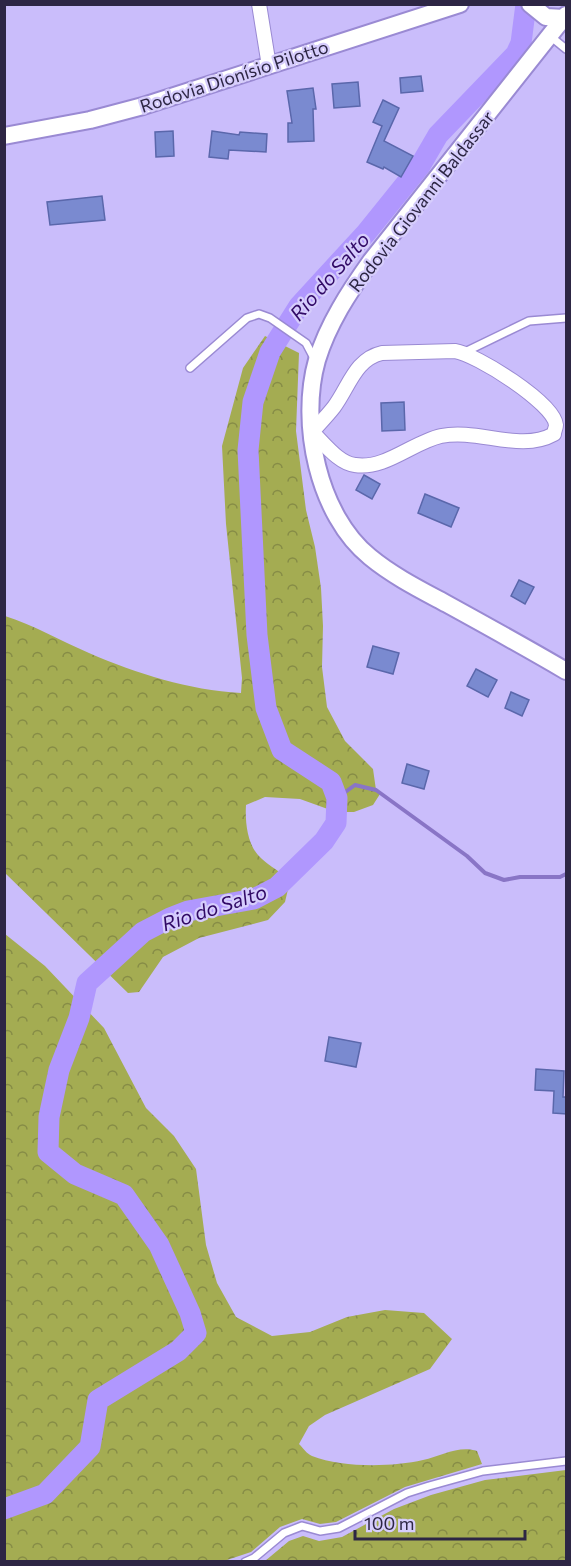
<svg xmlns="http://www.w3.org/2000/svg" width="571" height="1566" viewBox="0 0 571 1566" font-family="Commissioner,sans-serif">
  <style>
    .forest { fill: url(#forest-crowns) }
    .lines { fill: none; stroke-linecap: round; stroke-linejoin: round }
    .stream { stroke: #8975c6; stroke-width: 4 }
    .river { stroke: #b097fe; stroke-width: 21 }
    .building { fill: #7a8ad0; stroke: #5a67ab; stroke-width: 1.5 }
    .service-casing { stroke: #9a8ad3; stroke-width: 10 }
    .minor-casing { stroke: #9a8ad3; stroke-width: 16 }
    .tertiary-casing { stroke: #9a8ad3; stroke-width: 20 }
    .service { stroke: #fff; stroke-width: 7 }
    .minor { stroke: #fff; stroke-width: 14 }
    .tertiary { stroke: #fff; stroke-width: 16 }
    .labels { text-anchor: middle; dominant-baseline: central; stroke-width: 4.5; stroke-linejoin: round; paint-order: stroke }
    .street-label { font-size: 18px; fill: #2d2644; stroke: #d6cdfc }
    .water-label { font-size: 20px; font-style: italic; fill: #310a66; stroke: #d6cdfc }
  </style>
  <defs>
    <pattern id="forest-crowns" width="20" height="18" patternUnits="userSpaceOnUse" patternTransform="scale(1.5)"><rect width="20" height="18" fill="#a4ac52"/><path d="M2 6a3 3 0 1 1 6 0M12 15a3 3 0 1 1 6 0" fill="none" stroke="#868c46"/></pattern>
  </defs>
  <rect width="100%" height="100%" fill="#cabdfb"/>
  <g class="forest">
    <path d="M265,336L299,353L296,431L306,510L315,547L321,588L323,626L322,667L327,707L345,741L373,769L376,790L380,794L373,805L354,812H336L300,799L265,797L246,805C245,822 247,847 262,859C275,871 278,867 289,885L285,902L268,920L199,938L163,957L139,992L128,993L5,873V616C34,625 61,641 89,653C138,674 188,690 241,693L242,678L226,524L222,446L243,368Z"/>
    <path d="M5,934L45,966L104,1028L146,1108L174,1136L196,1169L206,1245L217,1283L236,1317L272,1336L310,1332L347,1317L385,1310L424,1313L452,1339L430,1369L325,1415L309,1426L299,1444C303,1448 307,1454 312,1456C343,1468 392,1467 423,1460C441,1456 459,1445 477,1451L482,1464L405,1487L336,1522L320,1524L302,1519L280,1527L251,1552L224,1561H5Z"/>
    <path d="M566,1470V1561H265L289,1541L303,1536L319,1541L342,1537L394,1509L431,1495L485,1480Z"/>
  </g>
  <g class="lines">
    <path class="stream" d="M337,798L355,785L376,790L467,856L485,873L504,880L520,877H560L566,874"/>
    <path class="river" d="M4,1509L45,1494L90,1447L98,1400L178,1351L196,1333L190,1313L159,1245L124,1195L75,1174L48,1152L49,1117L59,1070L79,1018L87,983L143,932L170,918L188,911L254,899L277,887L324,841L336,823L337,798L331,782L282,750L266,708L257,635L248,450L253,402L270,352L299,306L366,233L420,166L438,135L516,54L521,43L526,4"/>
  </g>
  <g class="building">
    <path d="M421,76L423,91L401,93L400,78Z"/>
    <path d="M358,82L360,106L334,108L332,84Z"/>
    <path d="M313,88L316,109H313L314,141L288,142V123H292L287,91Z"/>
    <path d="M383,100L399,108L384,141L413,156L401,177L384,167L383,169L367,162L382,126L373,122Z"/>
    <path d="M173,131L174,156L156,157L155,132Z"/>
    <path d="M212,131L239,135L240,132L267,134L266,152L229,150L228,159L209,157Z"/>
    <path d="M102,196L105,220L50,225L47,202Z"/>
    <path d="M404,402L405,430L382,431L381,403Z"/>
    <path d="M364,475L380,484L372,499L356,490Z"/>
    <path d="M425,494L459,508L451,527L418,513Z"/>
    <path d="M519,580L534,587L525,604L511,596Z"/>
    <path d="M373,646L399,653L393,674L367,667Z"/>
    <path d="M476,669L497,680L488,697L467,686Z"/>
    <path d="M511,692L529,700L522,716L505,708Z"/>
    <path d="M407,764L429,771L424,789L402,783Z"/>
    <path d="M329,1037L361,1043L356,1067L325,1061Z"/>
    <path d="M536,1069L564,1071L563,1097H567V1114L553,1113L554,1091L535,1090Z"/>
  </g>
  <g class="lines">
    <g class="service-casing">
      <g id="service">
        <path d="M550,36L566,49"/>
        <path d="M465,352L529,321L566,318"/>
        <path d="M190,368L247,318L259,314L270,318L306,343L315,360"/>
        <path d="M245,1562L254,1558L284,1533L302,1526L320,1531L339,1528L407,1493L429,1486L483,1471L566,1461"/>
      </g>
    </g>
    <g class="minor-casing">
      <g id="minor">
        <path d="M259,4L269,66"/>
        <path d="M455,351C476,354 554,403 556,425C556,428 554,431 554,434C520,453 478,428 441,436C413,442 385,470 355,465C338,463 324,443 312,432C319,424 327,416 334,407C349,387 355,359 382,353Z"/>
      </g>
    </g>
    <g class="tertiary-casing">
      <g id="tertiary">
        <path d="M530,4L546,17L564,18"/>
        <path d="M566,15L371,261C349,292 328,324 317,360C299,423 318,515 370,557C393,576 421,590 447,604C487,626 527,648 566,671"/>
        <path d="M4,136L90,120L143,106L460,4"/>
      </g>
    </g>
    <use href="#service" class="service"/>
    <use href="#minor" class="minor"/>
    <use href="#tertiary" class="tertiary"/>
  </g>
  <g class="labels">
    <g class="street-label">
      <text transform="translate(234 76) rotate(-18)">Rodovia Dionísio Pilotto</text>
      <text transform="translate(421 201) rotate(-52)">Rodovia Giovanni Baldassar</text>
    </g>
    <g class="water-label">
      <text transform="translate(329 276) rotate(-49)">Rio do Salto</text>
      <text transform="translate(214 907) rotate(-18)">Rio do Salto</text>
    </g>
  </g>
  <rect width="571" height="1566" fill="none" stroke="#2d2644" stroke-width="12"/>
  <path d="M355 1530v9h170v-9" fill="none" stroke="#2d2644" stroke-width="3"/>
  <text x="364" y="1530" font-size="18" fill="#2d2644" stroke="#d6cdfc" stroke-width="4.5" paint-order="stroke">100 m</text>
</svg>
